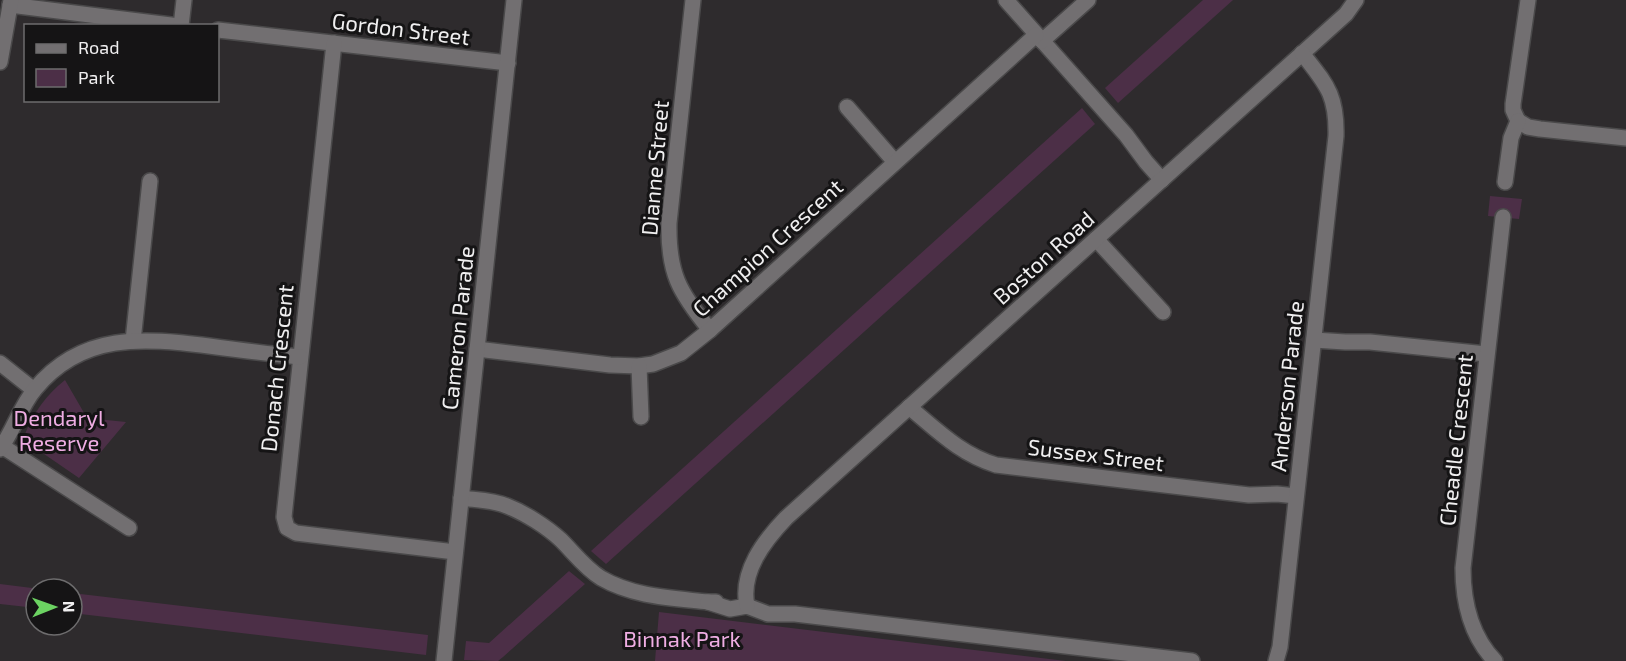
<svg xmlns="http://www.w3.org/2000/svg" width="1626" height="661" viewBox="0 0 1626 661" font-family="'Exo 2',sans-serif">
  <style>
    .green { fill: #4c2f47 }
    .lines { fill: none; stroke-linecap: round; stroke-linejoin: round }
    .minor-casing { stroke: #4a494a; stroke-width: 18 }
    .minor { stroke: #726f71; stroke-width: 15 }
    .labels { text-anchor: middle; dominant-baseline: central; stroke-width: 6; stroke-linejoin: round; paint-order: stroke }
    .street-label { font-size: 22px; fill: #f0eff0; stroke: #151415 }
    .park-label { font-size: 22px; fill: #efade3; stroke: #151415 }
  </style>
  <rect width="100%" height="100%" fill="#2e2b2d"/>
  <g class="green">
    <path d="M1203,0H1233L1118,103L1105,88Z"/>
    <path d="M1082,108L1095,124L606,564L591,551Z"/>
    <path d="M1490,196L1522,199L1519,219L1488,216Z"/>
    <path d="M65,380L87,418L126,422L79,478L28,443L25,434C34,412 46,395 65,380Z"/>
    <path d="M569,571L585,584L503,657L498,661L464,660L466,641L489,643Z"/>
    <path d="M0,584L40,589H36V608L0,604Z"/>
    <path d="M72,593L428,635L426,655L72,613Z"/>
    <path d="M659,612L1066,661H655Z"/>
  </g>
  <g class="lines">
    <g class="minor-casing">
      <g id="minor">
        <path d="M693,0L669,223C668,273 679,292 710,330"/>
        <path d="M1006,0L1126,135L1146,162L1162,180"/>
        <path d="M10,5L179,26"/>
        <path d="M181,26L184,0"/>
        <path d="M218,30L508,63"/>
        <path d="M1042,41L1088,0"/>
        <path d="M334,43L284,517L287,528L296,533L455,552"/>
        <path d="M0,62L11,0"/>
        <path d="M847,107L895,162"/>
        <path d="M1518,121L1513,110V104L1528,0"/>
        <path d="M1518,121L1528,127L1540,129L1626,138"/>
        <path d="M1505,182L1511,138L1518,121"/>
        <path d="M1096,239L1163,312"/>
        <path d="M1314,340L1345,342H1370L1486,354"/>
        <path d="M133,341L150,181"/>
        <path d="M477,349L610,365L639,366L653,364L681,353L710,330L1036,35"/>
        <path d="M0,363L34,390"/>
        <path d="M639,366L641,417"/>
        <path d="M909,407C937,430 960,454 996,465L1249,495L1277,494L1296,496"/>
        <path d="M2,446L129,528"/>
        <path d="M0,449C14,430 20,407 35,389C82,332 143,338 209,346C239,350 269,354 300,357"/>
        <path d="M461,498C476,500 493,500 507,506C525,513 547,527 561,540C574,553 585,568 601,578C634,597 672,598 708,602H716"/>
        <path d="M708,602L730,609L747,606L768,614H795L1192,661"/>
        <path d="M747,606C740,572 764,541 786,518L1346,14L1356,0"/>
        <path d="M444,661L514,0"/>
        <path d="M1276,661L1280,647L1336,136C1337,94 1326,84 1302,53"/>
        <path d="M1495,661C1471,636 1463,602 1463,568L1503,217"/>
      </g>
    </g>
    <use href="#minor" class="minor"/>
  </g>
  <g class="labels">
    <g class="street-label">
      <text transform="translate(401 28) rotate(7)">Gordon Street</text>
      <text transform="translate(654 168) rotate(-85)">Dianne Street</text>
      <text transform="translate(767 247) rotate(-42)">Champion Crescent</text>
      <text transform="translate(1043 257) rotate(-42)">Boston Road</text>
      <text transform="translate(457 328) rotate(-84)">Cameron Parade</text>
      <text transform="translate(276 368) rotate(-84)">Donach Crescent</text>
      <text transform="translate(1286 386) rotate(-84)">Anderson Parade</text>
      <text transform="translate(1455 440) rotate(-84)">Cheadle Crescent</text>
      <text transform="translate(1096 454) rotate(7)">Sussex Street</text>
    </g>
    <g class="park-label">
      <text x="59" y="417">Dendaryl<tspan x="59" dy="25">Reserve</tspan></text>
      <text x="682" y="638">Binnak Park</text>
    </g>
  </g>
  <rect x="24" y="24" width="195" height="78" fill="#151415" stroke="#6d6c6d" stroke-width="1.5"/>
  <rect x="36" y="44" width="30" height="9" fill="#726f71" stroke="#6d6c6d" stroke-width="1.5"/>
  <text x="78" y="54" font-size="18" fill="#f0eff0">Road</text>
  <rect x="36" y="69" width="30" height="18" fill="#4c2f47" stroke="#6d6c6d" stroke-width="1.5"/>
  <text x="78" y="84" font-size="18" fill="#f0eff0">Park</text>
  <g transform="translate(54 607) rotate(89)"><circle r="28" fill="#151415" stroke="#6d6c6d" stroke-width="1.5"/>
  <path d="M0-4.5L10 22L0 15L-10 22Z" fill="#6cd362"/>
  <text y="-9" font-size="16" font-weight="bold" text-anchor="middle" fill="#f0eff0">N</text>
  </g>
</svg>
